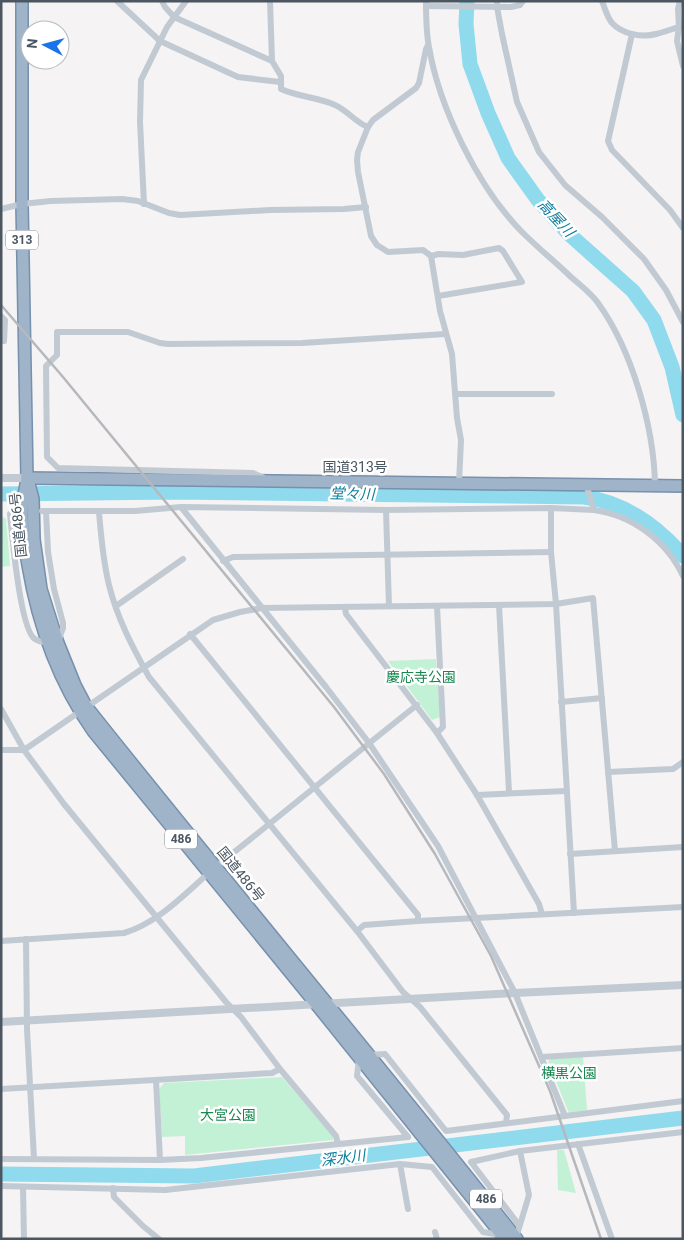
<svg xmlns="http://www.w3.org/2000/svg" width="684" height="1240" viewBox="0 0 684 1240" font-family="Roboto,'Noto Sans JP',sans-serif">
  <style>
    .green { fill: #c3f1d5 }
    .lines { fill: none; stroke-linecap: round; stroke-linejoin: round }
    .river { stroke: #90daee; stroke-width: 15 }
    .trunk-casing { stroke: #7690ad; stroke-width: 14 }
    .minor { stroke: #c1cad2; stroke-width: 6 }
    .tertiary { stroke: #c1cad2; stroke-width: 8 }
    .trunk { stroke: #9fb4c9; stroke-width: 11 }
    .rail { stroke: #b5b8bd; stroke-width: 2.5 }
    .labels { text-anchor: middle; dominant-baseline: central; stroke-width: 5; stroke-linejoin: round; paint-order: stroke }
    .shield { fill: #fff; stroke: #808990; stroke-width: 1 }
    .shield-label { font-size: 12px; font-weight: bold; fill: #4a5661 }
    .street-label { font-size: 14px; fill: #4a5661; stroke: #fff }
    .park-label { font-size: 14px; fill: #17864f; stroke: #fff }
    .water-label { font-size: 15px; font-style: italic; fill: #0c7c9b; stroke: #fff }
  </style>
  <rect width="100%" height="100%" fill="#f5f3f3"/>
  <g class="green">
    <path d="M1,516L6,519L10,566L1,567Z"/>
    <path d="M436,659L440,717L432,720L388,661Z"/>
    <path d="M583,1057L587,1110L569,1113L548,1062L551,1058Z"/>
    <path d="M282,1077L333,1136V1140L185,1155V1136L162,1137L159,1089L164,1083Z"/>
    <path d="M557,1150H564L576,1193L558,1190Z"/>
  </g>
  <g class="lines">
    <g class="river">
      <path d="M467,1L466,24L470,64L488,113L508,158L538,200L569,234L633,291L654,320L672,367L683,415"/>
      <path d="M1,494L175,492L584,497C624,502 657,526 683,556"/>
      <path d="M1,1174L194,1176L683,1118"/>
    </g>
    <g class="trunk-casing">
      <g id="trunk">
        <path d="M22,1V204L27,478C26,486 24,493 23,501C20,522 24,545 28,565C38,625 58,681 93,731L316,1004L505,1239"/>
        <path d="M27,478L683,486"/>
        <path d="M28,480L33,499L34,539L41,589L58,643L75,685L86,706C228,885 376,1060 517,1239"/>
      </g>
    </g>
    <g class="minor">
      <path d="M117,1L160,41L238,77L280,82"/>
      <path d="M162,1L165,7L174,17L272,61"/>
      <path d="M270,1L272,61L281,76V89C298,97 318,97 335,105C347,110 356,123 368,127"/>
      <path d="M426,1C426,16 426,32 429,47C439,107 478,187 521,231C537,247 554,261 571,277C580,285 591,293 598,303C632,350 654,427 655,485"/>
      <path d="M497,1V7L502,34L517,102L539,152L565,185L602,217L644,259L666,290L683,322"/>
      <path d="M602,1C605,9 607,17 612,23C622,34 642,38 656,34C665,32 674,28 683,26"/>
      <path d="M680,1L678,9L679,27L677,41L683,66"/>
      <path d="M426,6L511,7L520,5L523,1"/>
      <path d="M632,34L608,141L612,150L670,210L683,228"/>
      <path d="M428,45L426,49L419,83L416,88L373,120L368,127L358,152L357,160L358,172L371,236L377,245L388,252L423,250L431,256L440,311L452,354L457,418L461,440L459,483"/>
      <path d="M144,204L140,122L141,80L167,27L186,1"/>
      <path d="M1,209L22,204L51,201L122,199L138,201L169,213L180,215L270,210L344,209L366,207"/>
      <path d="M431,256L439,254L463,255L499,248L503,251L522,282L438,296"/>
      <path d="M1,316L5,320L4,341H1"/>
      <path d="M456,394H552"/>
      <path d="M264,478L253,473L58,468L47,457L46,366L57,355V332H128L160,343L168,344L302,343L446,334"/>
      <path d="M586,484L594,510C632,515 667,541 683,576"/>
      <path d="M181,507L326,687L369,743L438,846L515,993L565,1116"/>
      <path d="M551,508V552L556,604L574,913"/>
      <path d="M386,510L389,606"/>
      <path d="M42,511H135L181,507L386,510L551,508L594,510"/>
      <path d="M46,511L48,552L54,589L63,623V628L59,639"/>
      <path d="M99,512C101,536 103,561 109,585C117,618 133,648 149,677L357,931L403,992L420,1007L507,1115L506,1123"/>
      <path d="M10,514C12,533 20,630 35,639C38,641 43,642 46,642"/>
      <path d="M223,561L233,557L551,552"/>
      <path d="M499,605L509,792"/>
      <path d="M116,606L183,559"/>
      <path d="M345,608L346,614L437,733L477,795L539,904L542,914"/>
      <path d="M190,634L418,915V921"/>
      <path d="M561,702L602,698"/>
      <path d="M1,709L24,750L64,804L226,1002L241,1017L280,1069L336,1136L338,1144"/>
      <path d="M437,733L443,727L437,606"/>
      <path d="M1,750H24L213,620L240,612L262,608L556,604L593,598L615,851"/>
      <path d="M608,772L673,769L683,762"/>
      <path d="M477,795L566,791"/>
      <path d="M570,854L683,847"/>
      <path d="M357,931L364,925L418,921L683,907"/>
      <path d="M26,939L27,1029L34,1159"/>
      <path d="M1,941L124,933C161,922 189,889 218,865C285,812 350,758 417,705"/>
      <path d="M370,1055L385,1054L446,1131L683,1101"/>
      <path d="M542,1057L683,1048"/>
      <path d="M359,1059L357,1076L408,1137"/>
      <path d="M156,1080L160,1160"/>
      <path d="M1,1089L272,1073L280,1069"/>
      <path d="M578,1144L612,1239"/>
      <path d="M1,1159L160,1160L201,1158L408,1137"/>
      <path d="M400,1164L408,1209"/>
      <path d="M1,1186L165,1190L400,1164L432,1167L483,1232L501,1235"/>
      <path d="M23,1187L24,1239"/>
      <path d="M113,1188L114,1197L143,1226L159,1239"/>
      <path d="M519,1225L471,1162L520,1151L683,1132"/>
      <path d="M435,1232L437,1239"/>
      <path d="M516,1238L529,1195L520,1151"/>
    </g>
    <g class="tertiary">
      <path d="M1,478H27"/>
      <path d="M1,1022L515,993L683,985"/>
    </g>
    <use href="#trunk" class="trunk"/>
    <path class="rail" d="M1,305L63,377L334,707L384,774L435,854L491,956L550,1091L601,1239"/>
  </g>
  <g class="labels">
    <g class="shield">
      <rect x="6" y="230.5" width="32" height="19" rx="4"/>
      <rect x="165" y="829.5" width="32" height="19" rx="4"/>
      <rect x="470" y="1189.5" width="32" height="19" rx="4"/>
    </g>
    <g class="shield-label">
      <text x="22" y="240">313</text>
      <text x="181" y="839">486</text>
      <text x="486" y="1199">486</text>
    </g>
    <g class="street-label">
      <text x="355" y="467">国道313号</text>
      <text transform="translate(18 525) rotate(-96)">国道486号</text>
      <text transform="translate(241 874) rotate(51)">国道486号</text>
    </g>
    <g class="park-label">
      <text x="421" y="677">慶応寺公園</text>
      <text x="569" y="1073">横黒公園</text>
      <text x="228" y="1115">大宮公園</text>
    </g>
    <g class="water-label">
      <text transform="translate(556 218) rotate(47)">高屋川</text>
      <text transform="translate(352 494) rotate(1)">堂々川</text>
      <text transform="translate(343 1158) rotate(-7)">深水川</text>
    </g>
  </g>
  <rect width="684" height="1240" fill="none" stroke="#4a5661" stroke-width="5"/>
  <g transform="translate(45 45) rotate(276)"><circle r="24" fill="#ffffff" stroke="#b7bbc0"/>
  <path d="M0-4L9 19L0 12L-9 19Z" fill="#1a73e8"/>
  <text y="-8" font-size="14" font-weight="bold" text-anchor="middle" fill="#4a5661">N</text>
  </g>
</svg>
